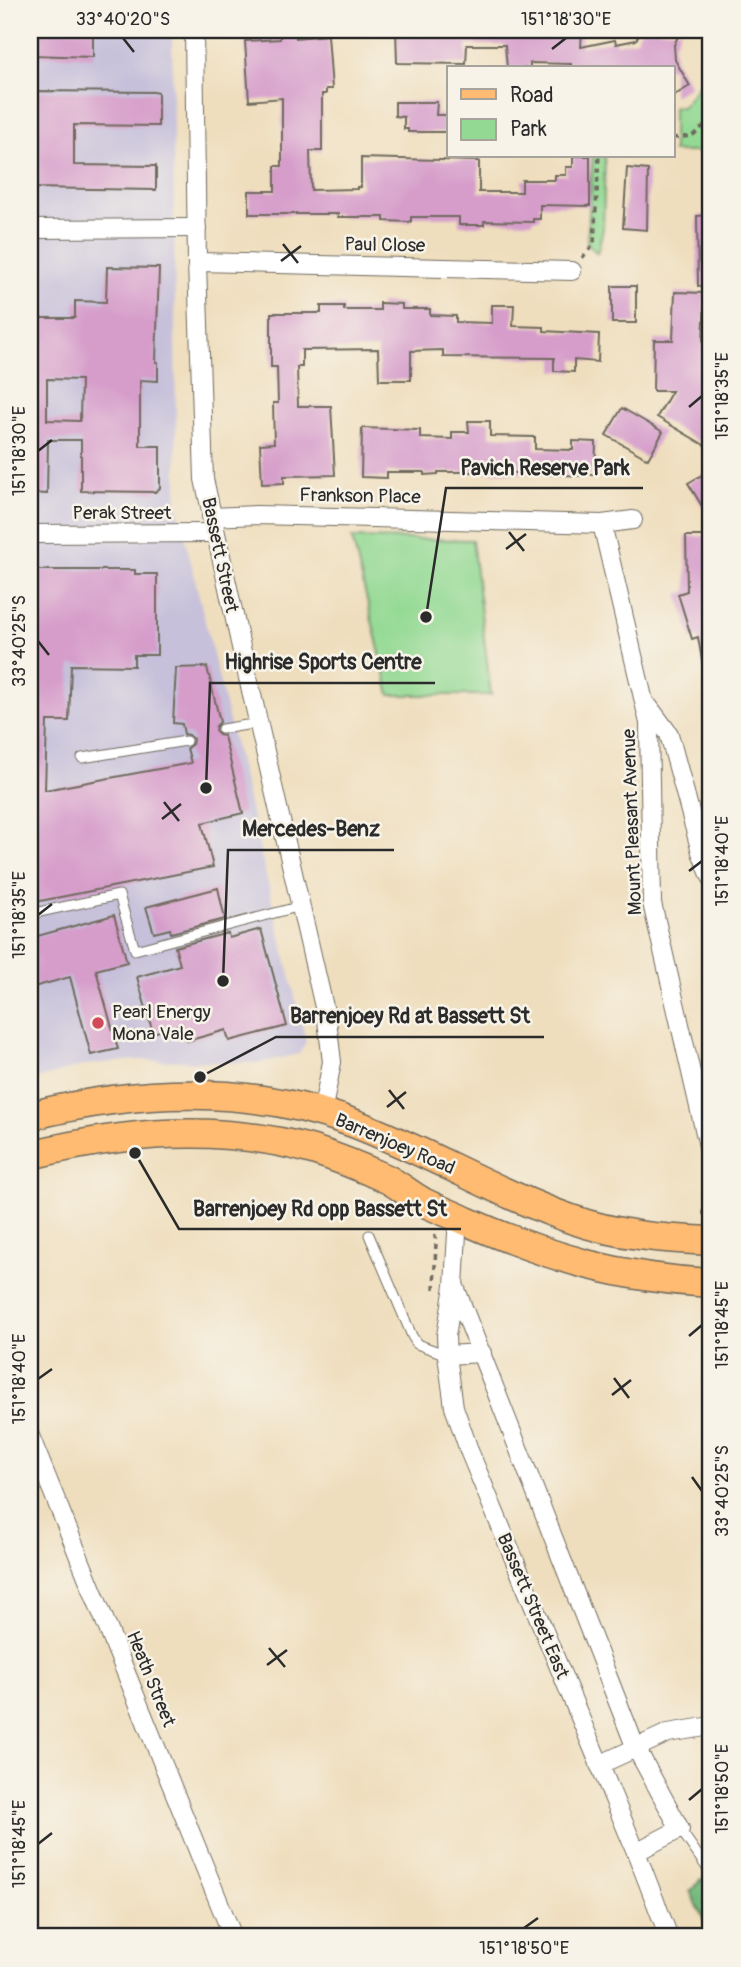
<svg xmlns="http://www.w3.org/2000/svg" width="741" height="1967" viewBox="0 0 741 1967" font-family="Pangolin,sans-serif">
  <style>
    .industrial { fill: #c6c0da }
    .green { fill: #93d993; stroke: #5f825f; stroke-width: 2 }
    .forest { fill: #76b97d; stroke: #507254; stroke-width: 2 }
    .building { fill: #d69dcb; fill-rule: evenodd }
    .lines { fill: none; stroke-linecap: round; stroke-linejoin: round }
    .service-casing { stroke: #706a5e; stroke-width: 11 }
    .minor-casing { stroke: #706a5e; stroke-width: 20 }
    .primary-casing { stroke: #706a5e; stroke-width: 31 }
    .path { stroke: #706a5e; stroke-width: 3.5; stroke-dasharray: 5 5; stroke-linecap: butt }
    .service { stroke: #fff; stroke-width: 9 }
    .minor { stroke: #fff; stroke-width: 18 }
    .primary { stroke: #febb71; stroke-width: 28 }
    .ticks { fill: none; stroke: #2b2b2b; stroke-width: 2.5 }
    .poi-dot { fill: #d1495b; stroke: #f7f3e8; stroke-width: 2.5 }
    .labels { text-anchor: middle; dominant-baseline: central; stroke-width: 5; stroke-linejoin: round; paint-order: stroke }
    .street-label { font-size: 19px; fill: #2b2b2b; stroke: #f7f3e8 }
    .poi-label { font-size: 19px; fill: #2b2b2b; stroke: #f7f3e8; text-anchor: start }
    .leader { fill: none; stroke: #2b2b2b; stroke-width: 2.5 }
    .callout-dot { fill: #2b2b2b; stroke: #f7f3e8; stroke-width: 2.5 }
    .callout-label { font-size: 21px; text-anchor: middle; font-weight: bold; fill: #2b2b2b; stroke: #f7f3e8; stroke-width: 5; stroke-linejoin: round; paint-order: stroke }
    .neatline { fill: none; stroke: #2b2b2b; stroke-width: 2.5 }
    .ticks-label { font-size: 18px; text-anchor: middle; fill: #2b2b2b }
  </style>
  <rect width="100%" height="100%" fill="#f7f3e8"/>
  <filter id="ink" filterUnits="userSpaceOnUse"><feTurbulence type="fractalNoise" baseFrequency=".0143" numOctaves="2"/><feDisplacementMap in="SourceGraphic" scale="14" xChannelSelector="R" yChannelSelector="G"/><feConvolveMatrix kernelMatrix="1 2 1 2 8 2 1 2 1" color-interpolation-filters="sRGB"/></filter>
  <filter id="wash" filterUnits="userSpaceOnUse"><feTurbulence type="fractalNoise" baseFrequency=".00686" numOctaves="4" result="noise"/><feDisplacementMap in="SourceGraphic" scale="28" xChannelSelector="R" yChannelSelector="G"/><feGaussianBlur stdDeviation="1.57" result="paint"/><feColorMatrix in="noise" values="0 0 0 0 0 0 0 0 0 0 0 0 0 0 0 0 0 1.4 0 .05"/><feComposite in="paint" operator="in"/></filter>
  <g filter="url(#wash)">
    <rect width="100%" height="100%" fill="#efdebd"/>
    <path class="industrial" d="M30,30H172L177,504L306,1042L299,1054L259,1063L136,1060L86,1065L30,1081Z"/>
    <g class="green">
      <path d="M711,69V152H673V107H682Z"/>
      <path d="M593,156H605L603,229L597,253L587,243Z"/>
      <path d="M352,538L472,540L491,695H390Z"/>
    </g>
    <path class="forest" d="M702,1880L711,1883V1934L690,1891Z"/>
    <g id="blocks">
      <g class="building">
        <path d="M30,30H93V57L30,55Z"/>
        <path d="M280,30H296V38L328,35L332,89H326V94H322V151H310L311,190L357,189V187H361V158L479,161V192H522V180H555V175H566V167H573V156H590V206L540,205V219H533V222L484,221V225H459V217H411V222L384,221V217H338V214H249V191H275V166H282V98L249,101L245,41L280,39Z"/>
        <path d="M396,30H582L581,47L615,40L616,44L636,40L641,30H681L674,45L675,60L690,86L673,96V68H571V64L530,63V68H507L505,45H467L466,64L397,63Z"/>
        <path d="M30,91L158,92V126L74,125V165L156,166V190L30,188Z"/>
        <path d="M395,102H437L436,115H449V132H408V129H404V117L395,116Z"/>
        <path d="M627,168L648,170L647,230L623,228Z"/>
        <path d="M711,215V285L698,286L697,216Z"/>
        <path d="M107,267L159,268L156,362H158V381L140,380V446H160V488L155,492L81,491V440H48L47,494L30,493V318H75V301L106,302ZM47,379L81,380L80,421L47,420Z"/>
        <rect x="612" y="286" width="24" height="37"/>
        <path d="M675,292L705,293L703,343H707L706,410L711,400V449L657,417L672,391H653L654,340H673Z"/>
        <path d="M380,303L402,304V309H430V315L456,316V322L492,323V305H514L513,326L544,327V331L599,334L598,362L574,360V372L554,371V358L443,357V350L411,351V380H379L378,349L302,350V367H297L298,406H331L335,475L284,476V483L262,484L260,444L274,443L273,403H278L277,367H271V313H321V306H344V310H380Z"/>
        <path d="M622,408L663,432L648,459L606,435Z"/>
        <path d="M468,421H490V436L535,437V449L573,450V441L596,442L595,474H585V476L495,472H438V474L424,475V472H387V478L361,477L362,428L420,430V438L452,439V432H469Z"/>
        <path d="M711,470V521L688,483Z"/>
        <path d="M686,536H711V666H703L698,637L692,639L678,594L687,591Z"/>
        <path d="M30,570H135V574H157V655H134V666L71,665L69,721H47L45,790L191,763L187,748L192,744L193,739L189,735L184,734L182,724L173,723L176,668L207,667L220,722L216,726L215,731L219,735L224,736L243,813L202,823L213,867L30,903Z"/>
        <path d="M218,888L225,919L171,933L170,929L154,933L146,907Z"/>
        <path d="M114,915L127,962L96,970L118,1049L91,1055L70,977L30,988V938Z"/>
        <path d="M261,929L287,1026L229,1041L226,1030L187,1041L182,1024L153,1033L137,977L180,965L175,947L228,933L229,938Z"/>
      </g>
    </g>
  </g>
  <g filter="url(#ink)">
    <use href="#blocks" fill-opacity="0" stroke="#706a5e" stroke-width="2"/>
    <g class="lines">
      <g class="service-casing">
        <g id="service">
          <path d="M222,729L259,723"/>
          <path d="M82,758L186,741"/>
          <path d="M30,914L119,895L135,950L301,906"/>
          <path d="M369,1235L412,1336L417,1344L447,1355"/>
          <path d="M680,1829L711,1874"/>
        </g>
      </g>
      <g class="minor-casing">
        <g id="minor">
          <path d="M194,30L197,262L204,479L243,656L327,1020L332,1062L322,1113"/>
          <path d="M30,229L197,228"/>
          <path d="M197,262L572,271"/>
          <path d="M211,517L257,515L602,524L633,520"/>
          <path d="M602,524L649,723L652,903L711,1159"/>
          <path d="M30,534L215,533"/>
          <path d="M649,707L669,734L701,852L711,877"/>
          <path d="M462,1219L457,1233L454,1286L446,1336L447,1355L454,1407L470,1453L636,1852L669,1937"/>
          <path d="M455,1287L635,1746L680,1829L636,1852"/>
          <path d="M447,1355L482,1353"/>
          <path d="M30,1436L233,1937"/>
          <path d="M599,1765L668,1733L711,1726"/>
        </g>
      </g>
      <g class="primary-casing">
        <g id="primary">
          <path d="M30,1116C135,1089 250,1084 353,1123C427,1151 496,1193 571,1219C616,1235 664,1239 711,1241"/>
          <path d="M30,1155C124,1132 218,1123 313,1150C338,1158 363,1168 387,1179C399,1185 410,1195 423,1202C437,1209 452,1214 466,1221C551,1258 619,1278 711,1283"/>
        </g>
      </g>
      <g class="path">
        <path d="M702,30L711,36"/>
        <path d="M673,138L692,136L711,120"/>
        <path d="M582,258L594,244L599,156"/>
        <path d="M711,1205L703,1208L704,1214H711"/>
        <path d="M434,1289L436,1242L434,1231"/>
      </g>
      <use href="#service" class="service"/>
      <use href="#minor" class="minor"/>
      <use href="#primary" class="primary"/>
    </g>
  </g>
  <path class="ticks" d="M123,38L134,52M552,49L566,38M283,244L298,263M281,261L301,246M689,407L702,396M38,451L52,440M509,532L524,551M506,549L526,534M38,641L49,655M164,802L179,821M162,819L181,804M689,871L702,861M38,915L52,904M389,1090L404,1109M387,1107L406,1092M689,1336L702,1325M614,1378L629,1398M38,1379L52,1369M612,1395L631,1380M692,1477L702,1491M269,1648L285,1667M267,1665L287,1650M689,1800L702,1789M38,1844L52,1833M524,1928L538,1918"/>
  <circle class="poi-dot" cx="98" cy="1023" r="7"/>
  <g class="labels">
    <g class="street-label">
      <text transform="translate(385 245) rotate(1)">Paul Close</text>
      <text transform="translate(360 496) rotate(1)">Frankson Place</text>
      <text x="122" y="513">Perak Street</text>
      <text transform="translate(220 555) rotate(78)">Bassett Street</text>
      <text transform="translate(632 822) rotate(-92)">Mount Pleasant Avenue</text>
      <text transform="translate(395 1144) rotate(23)">Barrenjoey Road</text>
      <text transform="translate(533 1606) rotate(67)">Bassett Street East</text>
      <text transform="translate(151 1679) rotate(68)">Heath Street</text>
    </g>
    <g class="poi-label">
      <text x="112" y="1012">Pearl Energy<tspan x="112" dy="22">Mona Vale</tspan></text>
    </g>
  </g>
  <path class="leader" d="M426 617L446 488H643M206 788L210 683H435M223 981L228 850H394M200 1077L276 1037H544M135 1153L179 1229H461"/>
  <g class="callout-dot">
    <circle cx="426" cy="617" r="7"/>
    <circle cx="206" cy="788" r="7"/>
    <circle cx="223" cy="981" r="7"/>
    <circle cx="200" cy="1077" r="7"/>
    <circle cx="135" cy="1153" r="7"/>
  </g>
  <g class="callout-label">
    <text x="545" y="475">Pavich Reserve Park</text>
    <text x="323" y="669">Highrise Sports Centre</text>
    <text x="311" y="836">Mercedes-Benz</text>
    <text x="410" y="1023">Barrenjoey Rd at Bassett St</text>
    <text x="320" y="1216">Barrenjoey Rd opp Bassett St</text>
  </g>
  <rect width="741" height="1967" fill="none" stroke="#f7f3e8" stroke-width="77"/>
  <rect x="447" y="66" width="228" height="91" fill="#f7f3e8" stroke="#a5a39c" stroke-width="2"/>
  <rect x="461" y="89" width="35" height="10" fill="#febb71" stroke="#a5a39c" stroke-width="2"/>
  <text x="510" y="102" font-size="21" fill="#2b2b2b">Road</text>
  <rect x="461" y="119" width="35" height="21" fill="#93d993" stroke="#a5a39c" stroke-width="2"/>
  <text x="510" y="136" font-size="21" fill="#2b2b2b">Park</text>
  <rect x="38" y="38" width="664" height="1890" class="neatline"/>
  <g class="ticks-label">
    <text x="123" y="25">33°40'20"S</text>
    <text x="566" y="25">151°18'30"E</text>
    <text transform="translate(722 396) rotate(-90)" y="6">151°18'35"E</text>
    <text transform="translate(19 451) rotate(-90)" y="6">151°18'30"E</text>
    <text transform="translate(19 641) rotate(-90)" y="6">33°40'25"S</text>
    <text transform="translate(722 861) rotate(-90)" y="6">151°18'40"E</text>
    <text transform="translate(19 915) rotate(-90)" y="6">151°18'35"E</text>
    <text transform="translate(722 1325) rotate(-90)" y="6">151°18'45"E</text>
    <text transform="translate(19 1379) rotate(-90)" y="6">151°18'40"E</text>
    <text transform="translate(722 1491) rotate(-90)" y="6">33°40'25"S</text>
    <text transform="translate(722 1789) rotate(-90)" y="6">151°18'50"E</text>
    <text transform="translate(19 1844) rotate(-90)" y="6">151°18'45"E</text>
    <text x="524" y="1954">151°18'50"E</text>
  </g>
</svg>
